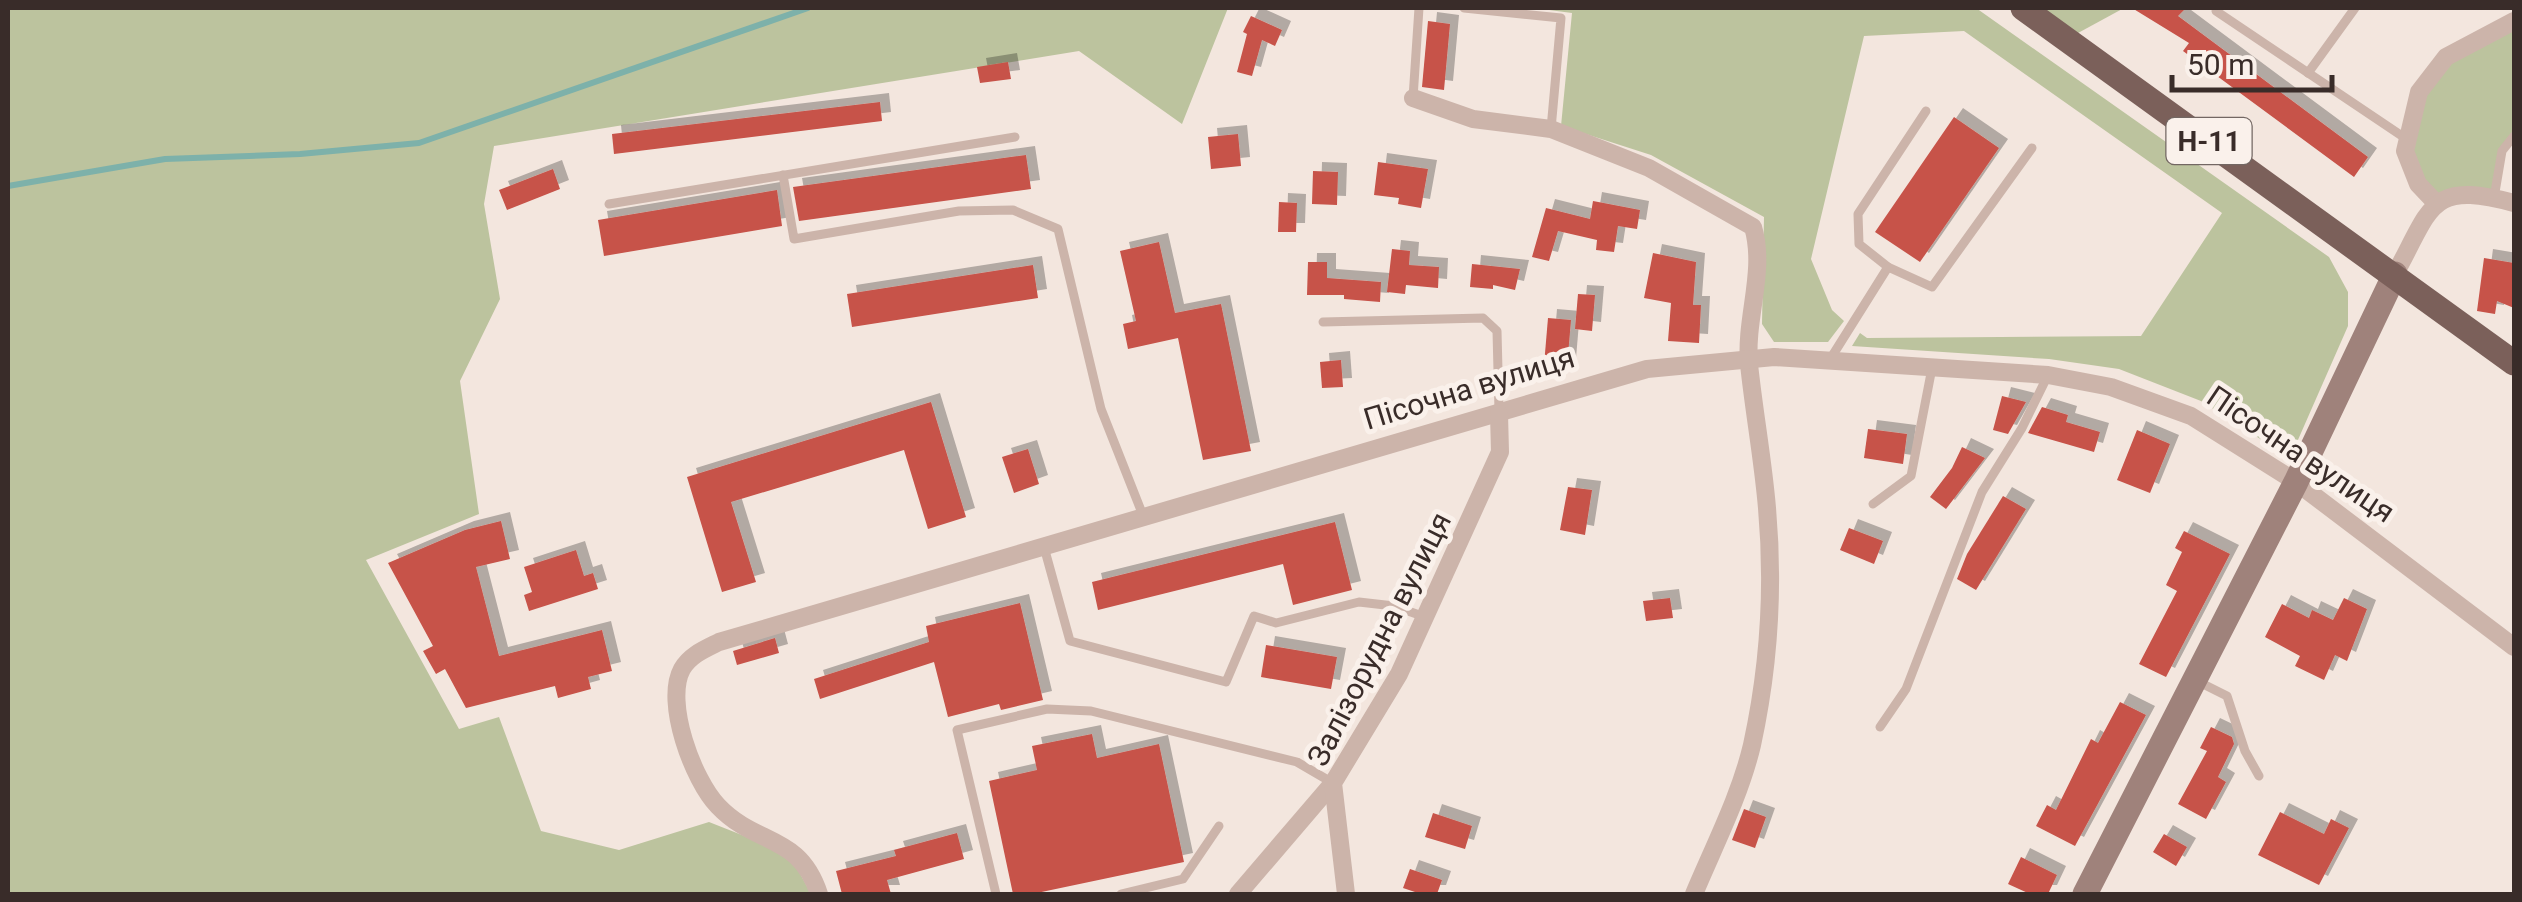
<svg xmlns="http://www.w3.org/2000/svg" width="2522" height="902" viewBox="0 0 2522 902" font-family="Roboto,sans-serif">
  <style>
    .green { fill: #bcc39e }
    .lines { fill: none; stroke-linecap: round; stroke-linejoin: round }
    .stream { stroke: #7db1aa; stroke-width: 6 }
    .building { fill: #c75248; filter: url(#shadow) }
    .lane { stroke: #ccb4aa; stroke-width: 9 }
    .street { stroke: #ccb4aa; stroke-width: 18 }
    .secondary { stroke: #9f827b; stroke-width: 25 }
    .primary { stroke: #7b605a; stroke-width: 25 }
    .labels { text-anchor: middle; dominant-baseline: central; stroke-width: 10; stroke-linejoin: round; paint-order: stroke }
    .shield { fill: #faf1eb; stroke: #736763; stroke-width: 2.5 }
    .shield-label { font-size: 28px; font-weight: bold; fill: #392c29 }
    .street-label { font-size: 30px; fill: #392c29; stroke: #faf1eb }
  </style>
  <defs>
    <filter id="shadow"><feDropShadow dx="9" dy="-9" stdDeviation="0" flood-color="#0004"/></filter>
  </defs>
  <rect width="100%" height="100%" fill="#f3e6de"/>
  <g class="green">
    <path d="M8,8H1228L1182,124L1079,51L494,146L484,204L500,299L460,381L479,514L366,560L459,729L499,717L541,831L619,850L709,822L775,848L795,864L811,894H8Z"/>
    <path d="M1534,8H1976L2329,257L2348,292V326L2290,458L2201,401L2119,369L2049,359L1852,346L1860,333L1867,338L2141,336L2222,213L1964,31L1864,36L1811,259L1832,310L1844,321L1828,342H1774L1762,324L1764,217L1651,155L1561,126L1572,13Z"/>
    <path d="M2023,8H2124L2067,39Z"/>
    <path d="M2514,21V136L2502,151L2494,198L2436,203L2405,151L2419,92L2446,57Z"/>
  </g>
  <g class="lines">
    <path class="stream" d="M8,186L165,159L300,154L419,143L808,8"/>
  </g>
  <g class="building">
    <path d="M2132,8H2186L2178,16L2368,157L2354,177L2183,51L2189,43Z"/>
    <path d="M1251,16L1282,30L1275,46L1262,40L1252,76L1237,72L1247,34L1243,32Z"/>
    <path d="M1428,21L1450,24L1444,90L1422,87Z"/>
    <path d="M1008,62L1011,79L980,83L977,67Z"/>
    <path d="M880,102L882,121L614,154L612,134Z"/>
    <path d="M1954,117L1999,148L1920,262L1875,232Z"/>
    <path d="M1238,134L1241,166L1211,169L1208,137Z"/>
    <path d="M1026,155L1031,189L799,221L793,187Z"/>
    <path d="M1378,162L1428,169L1421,208L1398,204L1399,198L1374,195Z"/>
    <path d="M553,169L560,189L507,210L499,190Z"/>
    <path d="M1313,171L1338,172L1337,205L1312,204Z"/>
    <path d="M777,190L782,226L604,256L598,220Z"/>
    <path d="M1593,201L1640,210L1637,229L1618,226L1614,252L1596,250L1597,240L1558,231L1549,261L1532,257L1546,208L1590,219Z"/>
    <path d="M1279,202L1297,203L1296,232H1278Z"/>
    <path d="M1159,242L1175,313L1221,304L1251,451L1203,460L1178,338L1128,349L1123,324L1136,321L1120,251Z"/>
    <path d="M1392,249L1410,251L1409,265L1439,267L1438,288L1406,285L1405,294L1387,292Z"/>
    <path d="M1653,253L1696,262L1693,305H1701L1699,343L1668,341L1671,303L1644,298Z"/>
    <path d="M2484,258L2514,263V308L2497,301L2495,314L2477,311Z"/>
    <path d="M1308,262H1327V278L1381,282L1380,302L1344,299V295H1307Z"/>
    <path d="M1472,264L1520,269L1515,290L1493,285V289L1470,287Z"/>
    <path d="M1033,265L1038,298L852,327L847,294Z"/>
    <path d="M1578,294L1595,295L1592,331L1575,329Z"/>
    <path d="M1548,318L1571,320L1567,367L1544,365Z"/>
    <path d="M1341,360L1343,387L1322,388L1320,362Z"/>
    <path d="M2002,396L2026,402L2008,434L1993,430Z"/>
    <path d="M931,402L966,517L928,529L904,450L731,502L756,582L722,592L687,477Z"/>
    <path d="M2042,407L2068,415L2066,422L2100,432L2094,452L2028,433Z"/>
    <path d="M1868,429L1907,434L1903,464L1864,458Z"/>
    <path d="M2137,430L2170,444L2150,493L2117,480Z"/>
    <path d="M1962,447L1985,458L1946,509L1930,497L1952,468Z"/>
    <path d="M1028,449L1039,484L1014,493L1002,457Z"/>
    <path d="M1568,487L1592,490L1585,535L1560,530Z"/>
    <path d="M2003,496L2026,509L1976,590L1957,579L1967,554Z"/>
    <path d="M501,521L510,559L476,567L499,656L602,630L612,671L588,677L591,689L558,698L555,686L466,708L445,669L436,674L423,651L433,646L388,563L465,530Z"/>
    <path d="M1335,522L1352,590L1293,605L1283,564L1098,610L1092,582Z"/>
    <path d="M1849,528L1883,541L1874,564L1840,550Z"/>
    <path d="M2184,531L2230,554L2166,677L2139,664L2177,591L2166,585L2182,552L2175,548Z"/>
    <path d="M576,550L584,576L593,573L598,589L529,611L524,595L532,592L524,567Z"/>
    <path d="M1670,598L1673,618L1646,621L1643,601Z"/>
    <path d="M2344,598L2367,609L2347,661L2335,655L2324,680L2295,666L2300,656L2265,637L2282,604L2309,618L2312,610L2333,620Z"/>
    <path d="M1020,603L1043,700L1001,710L999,704L948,717L934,662L820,699L814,679L929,642L926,626Z"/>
    <path d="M775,638L779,653L737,665L733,651Z"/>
    <path d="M1266,645L1337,657L1331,689L1261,677Z"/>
    <path d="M2120,702L2146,715L2075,846L2036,826L2047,805L2056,810L2091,739L2098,743Z"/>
    <path d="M2211,727L2232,737L2234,744L2218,777L2226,782L2206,819L2178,804L2207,751L2200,748Z"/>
    <path d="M1092,734L1097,758L1159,744L1184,862L1032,894H1013L989,781L1037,770L1032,746Z"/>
    <path d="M1744,809L1766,817L1755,848L1732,840Z"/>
    <path d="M2280,812L2324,834L2331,819L2349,828L2319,885L2258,855Z"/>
    <path d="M1433,813L1472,826L1465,849L1425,837Z"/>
    <path d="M957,833L964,859L887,880L891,894H842L836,871L896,856L894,850Z"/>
    <path d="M2164,834L2187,847L2176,866L2153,852Z"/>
    <path d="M2021,857L2057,875L2048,894H2030L2008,884Z"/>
    <path d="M1410,869L1442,880L1437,894H1421L1403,888Z"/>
  </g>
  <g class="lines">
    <g class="lane">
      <path d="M1464,8L1561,18L1551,129"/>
      <path d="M2216,11L2408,140"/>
      <path d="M2308,73L2355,8"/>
      <path d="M1413,98L1419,8"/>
      <path d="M1926,111L1858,214L1859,244L1888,267L1932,287L2032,148"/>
      <path d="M783,175L794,239L959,211L1013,210L1058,229L1101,409L1144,518"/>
      <path d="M2494,198L2502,151L2514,136"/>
      <path d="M609,204L1015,137"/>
      <path d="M1323,322L1483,318L1497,331L1499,411"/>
      <path d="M1829,361L1888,267"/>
      <path d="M1873,504L1911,476L1932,368"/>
      <path d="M1044,547L1070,641L1226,682L1254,616L1276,623L1359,602L1394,606L1425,617"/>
      <path d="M2197,681L2227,696L2245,751L2259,776"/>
      <path d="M1880,727L1906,689L1982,492L2022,428L2048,375"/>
      <path d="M996,894L957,730L1047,709L1091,711L1297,762L1333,783"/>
      <path d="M1121,894L1183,879L1219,826"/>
    </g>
    <g class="street">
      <path d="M1413,98L1473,119L1551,129L1649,168L1753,227C1766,271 1745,318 1749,364C1754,412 1763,460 1767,508C1774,587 1769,667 1752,745C1740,796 1714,846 1694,894"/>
      <path d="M2436,203L2418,184L2405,151L2419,92L2446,57L2514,21"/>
      <path d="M2395,274C2432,207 2429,180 2514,203"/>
      <path d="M819,894C799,833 757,847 718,806C693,780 664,702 682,669C690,655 705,649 719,642L1647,369L1774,357L2048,375L2111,387L2191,416L2296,482L2514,647"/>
      <path d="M1238,894L1333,783"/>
      <path d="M1346,894L1333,783L1399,674L1500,452L1499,414"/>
    </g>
    <path class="secondary" d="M2085,894L2296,482L2395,274"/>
    <path class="primary" d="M2023,8L2514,363"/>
  </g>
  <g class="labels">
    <rect class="shield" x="2166.5" y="118" width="85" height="46" rx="8"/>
    <g class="shield-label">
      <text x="2209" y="141">Н-11</text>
    </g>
    <g class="street-label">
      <text transform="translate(1469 388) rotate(-17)">Пісочна вулиця</text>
      <text transform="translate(2301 454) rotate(34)">Пісочна вулиця</text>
      <text transform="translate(1379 639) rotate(-63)">Залізорудна вулиця</text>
    </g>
  </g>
  <rect width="2522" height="902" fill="none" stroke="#392c29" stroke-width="20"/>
  <path d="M2172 75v15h160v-15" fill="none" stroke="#392c29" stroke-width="5"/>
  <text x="2187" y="75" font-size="30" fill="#392c29" stroke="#faf1eb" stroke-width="8" paint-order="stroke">50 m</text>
</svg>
